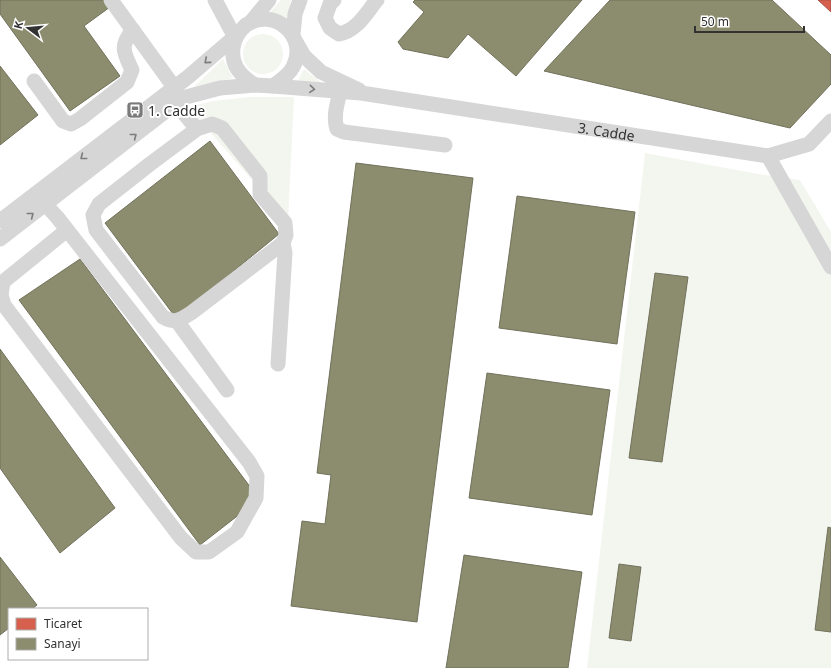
<svg xmlns="http://www.w3.org/2000/svg" width="831" height="668" viewBox="0 0 831 668" font-family="'Noto Sans',sans-serif">
  <style>
    .green { fill: #f3f6ee }
    .shops { fill: #d6604d; stroke: #a55245 }
    .industry { fill: #8c8c6e; stroke: #71715c }
    .lines { fill: none; stroke-linecap: round; stroke-linejoin: round }
    .minor { stroke: #d6d6d6; stroke-width: 15 }
    .oneway { stroke: #7c7c7c }
    .labels { text-anchor: middle; dominant-baseline: central; stroke-width: 4; stroke-linejoin: round; paint-order: stroke }
    .poi-label { font-size: 14px; fill: #323232; stroke: #fff; text-anchor: start }
    .street-label { font-size: 14px; fill: #323232; stroke: #fff }
  </style>
  <rect width="100%" height="100%" fill="#fff"/>
  <g class="green">
    <path d="M281,0H291L287,19L269,13Z"/>
    <circle cx="263" cy="54" r="20"/>
    <path d="M223,59L233,78L194,87Z"/>
    <path d="M304,69L323,84L298,81Z"/>
    <path d="M251,97H294L288,221L188,107L213,101Z"/>
    <path d="M645,153L758,174L800,180L831,232V668H587Z"/>
  </g>
  <path class="shops" d="M818,0H831V12Z"/>
  <g class="industry">
    <path d="M0,0H104L110,7L84,26L120,76L70,111L0,14Z"/>
    <path d="M415,0H582L516,76L468,34L448,58L403,49L398,42L424,12L413,2Z"/>
    <path d="M610,0H772L831,55V84L790,128L544,71Z"/>
    <path d="M0,66L38,115L0,145Z"/>
    <path d="M210,141L279,234L176,318L105,223Z"/>
    <path d="M356,163L473,178L417,622L291,606L302,521L325,524L331,475L317,473Z"/>
    <path d="M517,196L635,212L617,344L499,328Z"/>
    <path d="M80,259L251,488L245,510L200,545L19,300Z"/>
    <path d="M655,273L688,277L662,462L629,458Z"/>
    <path d="M0,349L115,508L60,553L0,468Z"/>
    <path d="M487,373L610,390L592,515L469,498Z"/>
    <path d="M828,527L831,528V632L815,630Z"/>
    <path d="M464,555L582,572L568,668H446Z"/>
    <path d="M0,557L37,605L32,609H9V628L0,635Z"/>
    <path d="M619,564L641,567L631,641L609,638Z"/>
  </g>
  <g class="lines">
    <g class="minor">
      <path d="M111,0L174,87"/>
      <path d="M215,0L231,30L237,35"/>
      <path d="M334,0L330,4L325,18L330,28L339,34C357,31 366,13 377,0"/>
      <path d="M250,23L269,0"/>
      <path d="M293,34L295,14L300,0"/>
      <path d="M296,42L304,56L321,72L359,90"/>
      <path d="M34,81L63,121L71,124L80,119L127,82L132,70C124,53 119,46 133,30"/>
      <path d="M255,85C241,76 231,66 233,48C234,39 239,31 246,25C274,6 309,37 293,67C289,75 280,81 273,86"/>
      <path d="M340,92C337,105 333,116 337,129L344,132L445,145"/>
      <path d="M176,104L197,129L150,164L99,204L93,215L96,230L163,317C175,324 180,320 191,313L283,243L286,235L285,223L260,194V176L222,128L212,124L197,129"/>
      <path d="M768,156L831,267"/>
      <path d="M45,204L57,217L249,462L257,476L256,498L237,532L209,552H196L181,538L4,305L1,295L3,282L67,230"/>
      <path d="M0,221L188,77L237,35"/>
      <path id="s1" d="M0,239L171,107L186,97L220,88L255,85L273,86L361,93L768,156L809,144L831,121"/>
      <path d="M177,321L227,390"/>
      <path d="M278,364L285,253L283,243"/>
    </g>
  </g>
  <defs><path id="oneway-chevron" d="M-2-3.5L2.5 0L-2 3.5" fill="none" stroke-width="1.6" stroke-linecap="round" stroke-linejoin="round"/></defs>
  <g class="oneway">
    <use href="#oneway-chevron" transform="translate(207 61) rotate(140)"/>
    <use href="#oneway-chevron" transform="translate(312 89) rotate(5)"/>
    <use href="#oneway-chevron" transform="translate(134 136) rotate(-38)"/>
    <use href="#oneway-chevron" transform="translate(83 157) rotate(142)"/>
    <use href="#oneway-chevron" transform="translate(31 215) rotate(-38)"/>
  </g>
  <defs>
    <g id="bus-square" transform="scale(0.9)"><rect x="-9" y="-9" width="18" height="18" rx="4" fill="#7a7a7a" stroke="#fff"/><path d="M-5-6H5V4H4V6H2V4H-2V6H-4V4H-5ZM-3.5-4V0h7V-4ZM-3.5 1.2v1.5H-2V1.2ZM2 1.2v1.5H3.5V1.2Z" fill="#fff"/></g>
  </defs>
  <g fill-rule="evenodd">
    <use href="#bus-square" x="135" y="110"/>
  </g>
  <g class="labels">
    <g class="poi-label">
      <text x="148" y="110">1. Cadde</text>
    </g>
    <g class="street-label">
      <text stroke="none"><textPath href="#s1" startOffset="659">3. Cadde</textPath></text>
    </g>
  </g>
  <rect x="8" y="608" width="140" height="52" fill="#ffffff" stroke="#adadad"/>
  <rect x="16" y="618" width="20" height="12" fill="#d6604d" stroke="#adadad"/>
  <text x="44" y="628" font-size="12" fill="#323232">Ticaret</text>
  <rect x="16" y="638" width="20" height="12" fill="#8c8c6e" stroke="#adadad"/>
  <text x="44" y="648" font-size="12" fill="#323232">Sanayi</text>
  <g transform="translate(28 28) rotate(286)" stroke="#ffffff" stroke-width="3" paint-order="stroke">
  <path d="M0-3L7 15L0 10L-7 15Z" fill="#323232"/>
  <text y="-6" font-size="11" font-weight="bold" text-anchor="middle" fill="#323232">K</text>
  </g>
  <path d="M695 26v6h109v-6" fill="none" stroke="#323232" stroke-width="2"/>
  <text x="701" y="26" font-size="12" fill="#323232" stroke="#ffffff" stroke-width="3" paint-order="stroke">50 m</text>
</svg>
